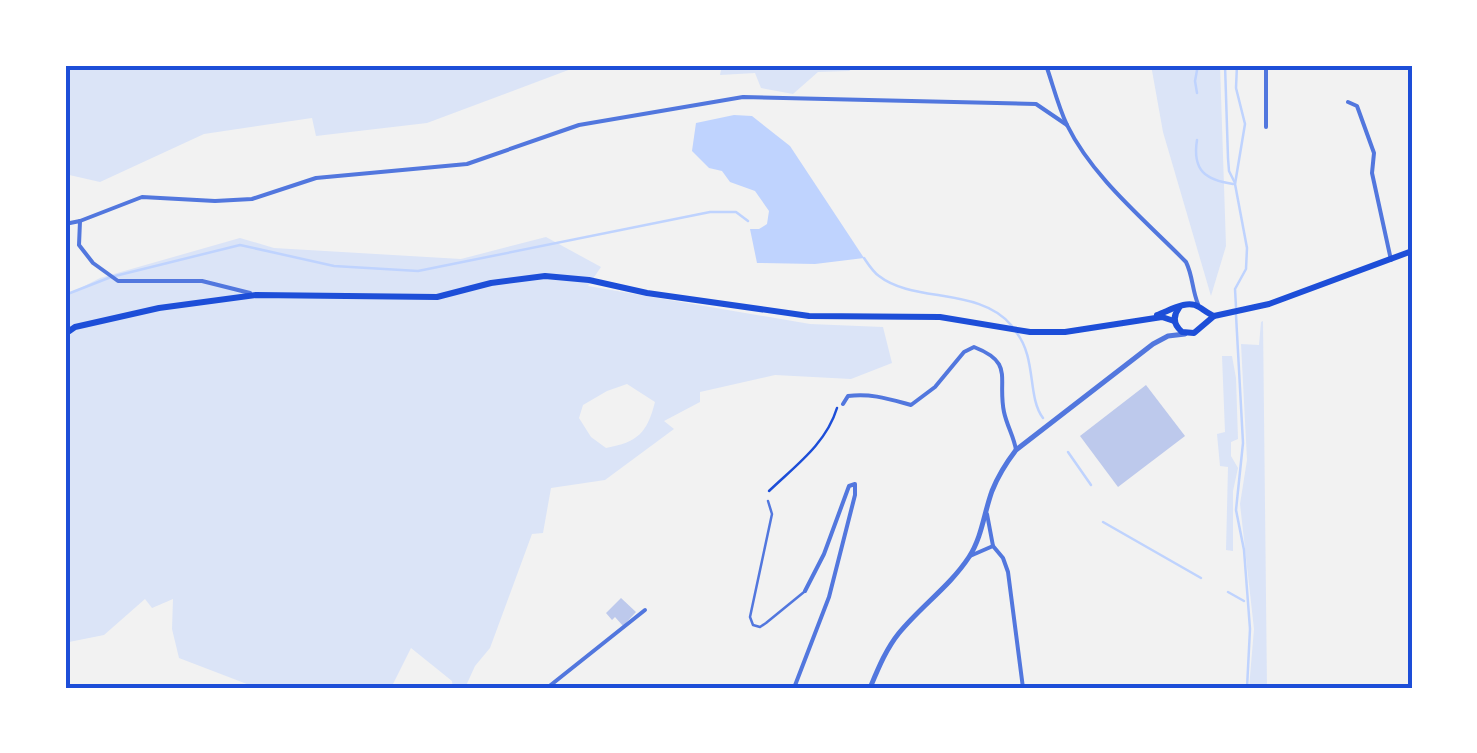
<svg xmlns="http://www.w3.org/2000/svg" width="1477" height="753" viewBox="0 0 1477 753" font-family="'Open Sans',sans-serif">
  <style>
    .green { fill: #dbe4f7; fill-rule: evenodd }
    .water { fill: #bfd3fe }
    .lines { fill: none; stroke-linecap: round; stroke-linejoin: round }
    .stream { stroke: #bfd3fe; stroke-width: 2.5 }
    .building { fill: #bdc9ec }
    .path { stroke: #1d4ed8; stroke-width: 2.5 }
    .service { stroke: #5277de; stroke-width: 2.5 }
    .minor { stroke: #5277de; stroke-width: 4 }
    .tertiary { stroke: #5277de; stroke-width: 5 }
    .secondary { stroke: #1d4ed8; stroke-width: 6 }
    .neatline { fill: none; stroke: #1d4ed8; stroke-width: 4 }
  </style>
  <rect width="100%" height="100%" fill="#f2f2f2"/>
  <g class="green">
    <path d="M65,65H579V66L427,123L316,136L312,118L204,134L100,182L65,174Z"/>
    <path d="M722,65H858L849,71L818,72L793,94L761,88L755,73L720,75Z"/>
    <path d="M1151,65H1220L1226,246L1211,296L1163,132Z"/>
    <path d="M546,237L601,267L588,286L810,324L883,327L892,363L851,379L775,375L700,392V402L664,421L674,429L605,480L551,488L543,533L532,534L490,648L475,666L465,688H453L452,681L411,648L391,688H257L179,658L172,629L173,599L152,608L145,599L104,635L69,642L65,638V296L100,278L240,238L274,248L461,259ZM627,384L655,402C647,433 638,442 606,448L591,437L579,418L583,405L607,391Z"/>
    <path d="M1263,321L1267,688H1249L1254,629L1240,504L1247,460L1241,344L1259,345L1261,322Z"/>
    <path d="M1222,356H1232L1236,378L1238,439L1231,442V456L1238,468L1233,491V551L1226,550L1228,467L1220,466L1217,434L1225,432Z"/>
  </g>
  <path class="water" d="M734,115L752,116L790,146L864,258L815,264L757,263L750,229H759L767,224L769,211L755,191L730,182L722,171L709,168L692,151L696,123Z"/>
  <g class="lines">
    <g class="stream">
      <path d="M1225,65L1228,158L1229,171L1235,183"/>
      <path d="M1197,93L1195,81L1198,65"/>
      <path d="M1197,140C1192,171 1206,180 1233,184"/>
      <path d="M864,258C868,264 873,272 879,276C913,303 981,287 1012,326"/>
      <path d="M65,295L111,277L240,245L334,266L418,271L710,212H736L748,221"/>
      <path d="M1236,307L1235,289L1246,269L1247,248L1235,184L1245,124L1236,88L1237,65"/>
      <path d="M1236,315L1243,443L1236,510L1244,550L1250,629L1247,688"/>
      <path d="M1016,332C1037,358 1027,397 1043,418"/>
      <path d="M1068,452L1091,485"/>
      <path d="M1103,522L1201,578"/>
      <path d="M1228,592L1244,601"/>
    </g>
  </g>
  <g class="building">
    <path d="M1146,385L1185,436L1118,487L1080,436Z"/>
    <path d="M621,598L636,612L623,626L615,617L612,620L606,613Z"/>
  </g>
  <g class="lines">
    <path class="path" d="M769,491C795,466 826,444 837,408"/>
    <path class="service" d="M768,501L772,514L750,617L753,625L760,627L766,623L804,592"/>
    <g class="minor">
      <path d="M1046,65C1053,85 1058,106 1067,125C1093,178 1145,220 1186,262C1193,276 1192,290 1198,304"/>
      <path d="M1266,65V127"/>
      <path d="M1410,65L1412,85"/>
      <path d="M1348,102L1357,106L1374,153L1372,173L1391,260"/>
      <path d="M80,221L79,245L93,263L118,281H202L250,293"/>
      <path d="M65,224L80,221L142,197L215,201L252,199L316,178L467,164L579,125L743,97L1036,104L1067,125"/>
      <path d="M843,404L848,396C871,393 889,399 911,405L935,387L964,352L974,347C1015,363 997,378 1004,412C1007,426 1014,437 1016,450"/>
      <path d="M987,514L993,546L1003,558L1008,572L1023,688"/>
      <path d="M970,556L993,546"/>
      <path d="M547,688L645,610"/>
      <path d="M794,688L829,597L855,495V484L849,486L824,554L805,591"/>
    </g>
    <path class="tertiary" d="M870,688C878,669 886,649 899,633C921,606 950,586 969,557C982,537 984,513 992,491C998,476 1006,463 1016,450L1153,344L1168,336L1185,334"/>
    <g class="secondary">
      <path d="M1179,308C1172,317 1174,325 1182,332L1194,333L1214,316L1269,304L1412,251"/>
      <path d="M1157,315C1169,311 1187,299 1199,307C1204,310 1209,314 1214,316"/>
      <path d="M65,334L75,327L159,308L256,295L437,297L491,283L545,276L589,280L647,293L809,316L940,317L1030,332H1065L1162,317L1174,321"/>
    </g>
  </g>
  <rect width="1477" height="753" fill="none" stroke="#ffffff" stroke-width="135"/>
  <rect x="68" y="68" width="1342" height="618" class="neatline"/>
</svg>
